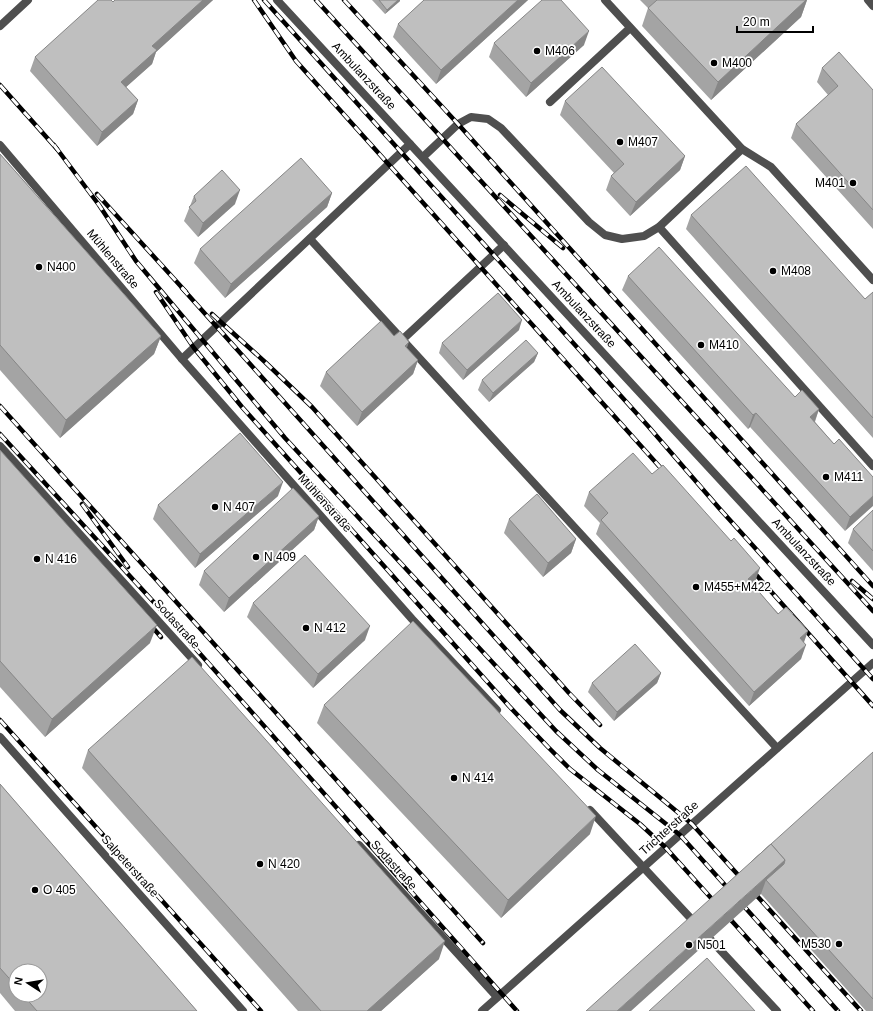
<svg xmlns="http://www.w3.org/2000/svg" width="873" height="1011" viewBox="0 0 873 1011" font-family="Arial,sans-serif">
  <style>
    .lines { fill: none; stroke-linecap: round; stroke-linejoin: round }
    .lane { stroke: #4f4f4f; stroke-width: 8 }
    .street { stroke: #4f4f4f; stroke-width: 8 }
    .rail-casing { stroke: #000; stroke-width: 4.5 }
    .rail { stroke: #fff; stroke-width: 3; stroke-dasharray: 9; stroke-linecap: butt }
    .wall { fill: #a4a4a4; fill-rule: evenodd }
    .shaded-wall { fill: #868686 }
    .building { fill: #bfbfbf; stroke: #868686 }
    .poi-dot { fill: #000; stroke: #fff; stroke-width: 1.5 }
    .labels { text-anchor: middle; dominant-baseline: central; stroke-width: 3.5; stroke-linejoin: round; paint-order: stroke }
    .poi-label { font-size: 12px; fill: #000; stroke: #fff; text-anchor: start }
    .street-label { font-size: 12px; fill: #000; stroke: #fff }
  </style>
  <rect width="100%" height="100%" fill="#fff"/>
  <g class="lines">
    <g class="lane">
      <path d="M605,0L742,149L771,167L873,280"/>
      <path d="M550,102L630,28"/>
      <path d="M423,157L458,124L471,117L488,119L501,128L589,222L605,235L622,239L644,236L659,227L742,149"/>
      <path d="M659,227L873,466"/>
      <path d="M310,239L777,748"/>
      <path d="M402,340L504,245"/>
      <path d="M182,359L410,144"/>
    </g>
    <g class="street">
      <path d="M277,0L873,645"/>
      <path d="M868,0L873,6"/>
      <path d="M0,26L28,0"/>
      <path d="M0,145L182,359L412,619L497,710"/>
      <path d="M0,446L198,665"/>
      <path d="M0,737L243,1011"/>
      <path d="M590,810L777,1011"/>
      <path d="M359,845L497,997"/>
      <path d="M482,1011L873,663"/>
    </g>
    <g class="rail-casing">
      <g id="rail">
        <path d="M254,0L296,61L667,475"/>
        <path d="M264,0L648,426L719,508L873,679"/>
        <path d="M316,0L873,611"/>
        <path d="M344,0L458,124L873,586"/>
        <path d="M0,85L57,149"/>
        <path d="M54,145L99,205L136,261L285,438L556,731L598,770L680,835L838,1011"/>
        <path d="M97,194L186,292"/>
        <path d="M500,195L563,248"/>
        <path d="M182,288L560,710L600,748L692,824L861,1011"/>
        <path d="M156,292L194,348L242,407L509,706L548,747L570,769L640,824L665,847L813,1011"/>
        <path d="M212,314L265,362L312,407L569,693L600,725"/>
        <path d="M0,406L483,943"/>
        <path d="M0,434L171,621L517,1011"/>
        <path d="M82,504L128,567"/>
        <path d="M750,568L873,706"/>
        <path d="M852,581L873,599"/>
        <path d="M147,621L161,637"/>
        <path d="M0,720L261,1011"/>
      </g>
    </g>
    <use href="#rail" class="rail"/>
  </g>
  <g class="wall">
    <path d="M115,0H213L156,52L152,64L126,87L138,100L133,114L97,146L30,71L35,57Z"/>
    <path d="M372,0H400V1L385,14Z"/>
    <path d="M424,0H528L436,84L393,37L398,24Z"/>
    <path d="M640,0H807L801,17L711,100L642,26L648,8Z"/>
    <path d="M494,43L584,45L526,97L489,57Z"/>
    <path d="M822,68L873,90V229L791,138L796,124L828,95L817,82Z"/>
    <path d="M565,101L685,156L680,170L630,216L606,190L611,176L614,173L560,115Z"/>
    <path d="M0,154L161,336L154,354L60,438L0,370Z"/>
    <path d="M332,193L327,207L225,298L194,263L200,249Z"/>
    <path d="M194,196L235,204L198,237L184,221Z"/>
    <path d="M691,215L865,299L873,292V438L686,229Z"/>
    <path d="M628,276L795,397L819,409L815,422L834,444L873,477L845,531L750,427L748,429L622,290Z"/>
    <path d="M519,330L463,380L439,353L442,343Z"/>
    <path d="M394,336L418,360L413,374L357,426L320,386L326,372Z"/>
    <path d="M538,353L534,362L489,402L478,390L482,380Z"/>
    <path d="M0,450L150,643L45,737L0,687Z"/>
    <path d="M652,474L755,582L752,584L804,642L801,659L749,706L596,534L600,523L584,506L589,492Z"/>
    <path d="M278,496L195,568L153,519L158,505Z"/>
    <path d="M873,510V571L848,543L853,529Z"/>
    <path d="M319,516L314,530L224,612L199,585L204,571Z"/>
    <path d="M509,519L576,539L571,553L543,577L504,533Z"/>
    <path d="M253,603L365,640L313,688L247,617Z"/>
    <path d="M661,673L657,683L614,721L588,692L592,683Z"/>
    <path d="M324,705L590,834L501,918L317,723Z"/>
    <path d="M88,750L439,959L381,1011H298L82,768Z"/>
    <path d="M873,752V1011H866L761,894L750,864Z"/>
    <path d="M0,784L197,1011H15L0,993ZM16,971L40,995H16Z"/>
  </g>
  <g class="shaded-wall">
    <path d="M203,0H213L156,52L152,64L116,96L121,82L152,46Z"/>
    <path d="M398,0H400V1L385,14L387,10Z"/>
    <path d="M518,0H528L436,84L441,70Z"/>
    <path d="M806,0H807L801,17L711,100L718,82Z"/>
    <path d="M589,31L584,45L526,97L531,83Z"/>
    <path d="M138,100L133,114L97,146L102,132Z"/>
    <path d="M685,156L680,170L630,216L636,202Z"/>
    <path d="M240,190L235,204L198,237L203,223Z"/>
    <path d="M332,193L327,207L225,298L231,284Z"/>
    <path d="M522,320L519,330L463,380L467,370Z"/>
    <path d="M161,336L154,354L60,438L66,420Z"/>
    <path d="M409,342L404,356L405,346Z"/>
    <path d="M538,353L534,362L489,402L493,393Z"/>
    <path d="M418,360L413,374L357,426L362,412Z"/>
    <path d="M819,409L814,423L810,417Z"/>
    <path d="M756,413L750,427L748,429L753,415Z"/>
    <path d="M283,482L278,496L195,568L200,554Z"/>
    <path d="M873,496V506L845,531L850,517Z"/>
    <path d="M319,516L314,530L224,612L229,598Z"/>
    <path d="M576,539L571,553L543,577L548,563Z"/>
    <path d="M760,568L755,582L743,593L748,579Z"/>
    <path d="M157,625L150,643L45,737L52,719Z"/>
    <path d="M370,626L365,640L313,688L318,674Z"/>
    <path d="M808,631L803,645L800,638Z"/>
    <path d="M806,645L801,659L749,706L754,692Z"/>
    <path d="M661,673L657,683L614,721L617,712Z"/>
    <path d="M596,816L590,834L501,918L508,900Z"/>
    <path d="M785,860L778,878L766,880L761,894L631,1011H617Z"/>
    <path d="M445,941L439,959L381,1011H367Z"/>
  </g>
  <g class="building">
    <path d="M98,0H111L113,2L115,0H203L152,46L157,50L121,82L138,100L102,132L35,57Z"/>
    <path d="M379,0H398L387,10Z"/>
    <path d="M424,0H518L441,70L398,24Z"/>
    <path d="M542,0H561L589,31L531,83L494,43Z"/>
    <path d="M657,0H806L718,82L648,8Z"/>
    <path d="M839,52L873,90V210L796,124L838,86L822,68Z"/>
    <path d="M602,67L685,156L636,202L611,176L624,164L565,101Z"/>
    <path d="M0,154L161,336L66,420L0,345Z"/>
    <path d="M301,158L332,193L231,284L200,249Z"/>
    <path d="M746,166L865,299L873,292V418L691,215Z"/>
    <path d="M222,170L240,190L203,223L189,207L196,201L194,196Z"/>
    <path d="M659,247L795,397L802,390L819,409L810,417L834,444L839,439L873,477V496L850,517L756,413L753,415L628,276Z"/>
    <path d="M498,293L522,320L467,370L442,343Z"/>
    <path d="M381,321L394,336L400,331L409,342L405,346L418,360L362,412L326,372Z"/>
    <path d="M526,340L538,353L493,393L482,380Z"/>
    <path d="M240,433L283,482L200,554L158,505Z"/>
    <path d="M0,450L157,625L52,719L0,661Z"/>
    <path d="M633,453L652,474L663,465L731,541L734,538L760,568L748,579L778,614L786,607L808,631L800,638L806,645L754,692L601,520L608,513L589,492Z"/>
    <path d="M293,488L319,516L229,598L204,571Z"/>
    <path d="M537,494L576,539L548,563L509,519Z"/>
    <path d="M873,510V551L853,529Z"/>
    <path d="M305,555L370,626L318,674L253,603Z"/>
    <path d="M413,621L596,816L508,900L324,705Z"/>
    <path d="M635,644L661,673L617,712L592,683Z"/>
    <path d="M192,657L445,941L367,1011H321L88,750Z"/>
    <path d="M873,752V999L766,880L784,864L785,860L771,844L750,863Z"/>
    <path d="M0,784L197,1011H37L23,995H40V971H16V986L0,968Z"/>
    <path d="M771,844L785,860L617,1011H586Z"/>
    <path d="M707,958L755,1011H649Z"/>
  </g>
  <g class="poi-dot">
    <circle cx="537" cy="51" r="4"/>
    <circle cx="714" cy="63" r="4"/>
    <circle cx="620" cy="142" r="4"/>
    <circle cx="853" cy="183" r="4"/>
    <circle cx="39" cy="267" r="4"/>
    <circle cx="773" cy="271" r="4"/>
    <circle cx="701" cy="345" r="4"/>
    <circle cx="826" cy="477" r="4"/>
    <circle cx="215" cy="507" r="4"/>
    <circle cx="256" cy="557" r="4"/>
    <circle cx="37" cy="559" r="4"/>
    <circle cx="696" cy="587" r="4"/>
    <circle cx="306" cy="628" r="4"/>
    <circle cx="454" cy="778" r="4"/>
    <circle cx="260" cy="864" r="4"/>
    <circle cx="35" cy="890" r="4"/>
    <circle cx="839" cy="944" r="4"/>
    <circle cx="689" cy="945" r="4"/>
  </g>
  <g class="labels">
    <g class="poi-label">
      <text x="545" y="51">M406</text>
      <text x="722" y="63">M400</text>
      <text x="628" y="142">M407</text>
      <text x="845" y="183" text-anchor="end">M401</text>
      <text x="47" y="267">N400</text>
      <text x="781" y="271">M408</text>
      <text x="709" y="345">M410</text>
      <text x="834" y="477">M411</text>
      <text x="223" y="507">N 407</text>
      <text x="264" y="557">N 409</text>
      <text x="45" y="559">N 416</text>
      <text x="704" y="587">M455+M422</text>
      <text x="314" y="628">N 412</text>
      <text x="462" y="778">N 414</text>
      <text x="268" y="864">N 420</text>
      <text x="43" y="890">O 405</text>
      <text x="831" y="944" text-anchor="end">M530</text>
      <text x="697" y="945">N501</text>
    </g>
    <g class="street-label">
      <text transform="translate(364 76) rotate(47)">Ambulanzstraße</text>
      <text transform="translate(113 259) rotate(50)">Mühlenstraße</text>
      <text transform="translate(584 314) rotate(47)">Ambulanzstraße</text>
      <text transform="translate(325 503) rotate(48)">Mühlenstraße</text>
      <text transform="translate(804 552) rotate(47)">Ambulanzstraße</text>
      <text transform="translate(177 624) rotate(48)">Sodastraße</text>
      <text transform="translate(669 828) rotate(-42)">Trichterstraße</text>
      <text transform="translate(394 865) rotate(48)">Sodastraße</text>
      <text transform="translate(130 866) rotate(48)">Salpeterstraße</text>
    </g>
  </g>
  <g transform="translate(28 983) rotate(282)"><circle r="19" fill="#ffffff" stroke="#999999"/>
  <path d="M0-3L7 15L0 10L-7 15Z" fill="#000000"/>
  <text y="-6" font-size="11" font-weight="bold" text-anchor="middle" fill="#000000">N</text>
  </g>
  <path d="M737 26v6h76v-6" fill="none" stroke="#000000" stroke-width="2"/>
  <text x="743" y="26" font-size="12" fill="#000000" stroke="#ffffff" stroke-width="3" paint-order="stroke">20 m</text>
</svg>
